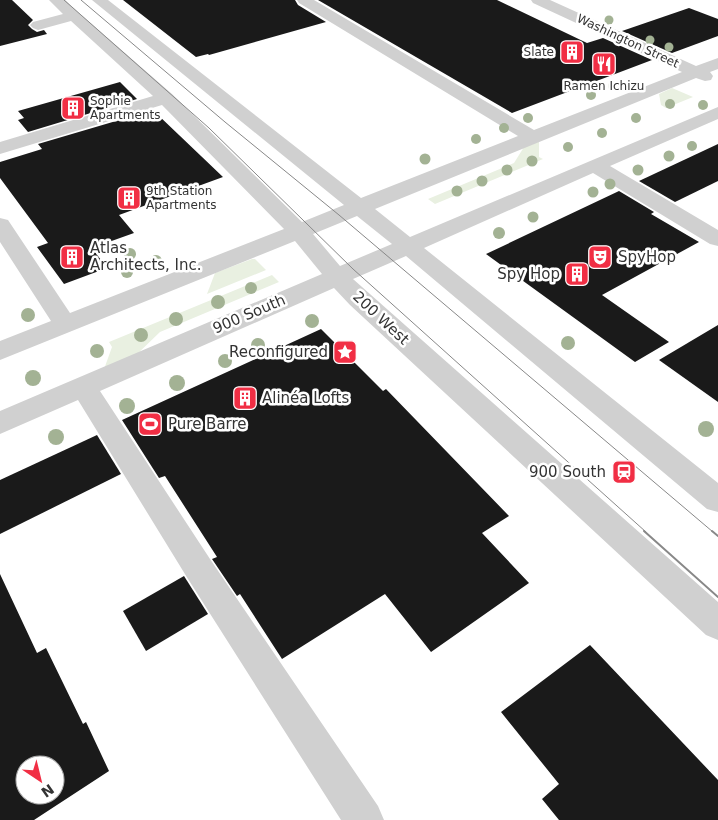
<svg xmlns="http://www.w3.org/2000/svg" width="718" height="820" viewBox="0 0 718 820" font-family="'DejaVu Sans',sans-serif">
  <style>
    .green { fill: #e9f0e1 }
    .building { fill: #1a1a1a; fill-rule: evenodd }
    .lines { fill: none; stroke-linecap: round; stroke-linejoin: round }
    .minor { fill: #d0d0d0; fill-rule: evenodd }
    .tram-far1 { stroke: #888; stroke-width: 1 }
    .tram { stroke: #888; stroke-width: 2 }
    .tree { fill: #a3b294 }
    .labels { text-anchor: middle; dominant-baseline: central; stroke-width: 5; stroke-linejoin: round; paint-order: stroke }
    .far-street-label { font-size: 12px; fill: #333; stroke: #fff }
    .far-poi-label { font-size: 12px; fill: #333; stroke: #fff; text-anchor: start }
    .poi-label { font-size: 15px; fill: #333; stroke: #fff; text-anchor: start }
    .street-label { font-size: 15px; fill: #333; stroke: #fff }
  </style>
  <rect width="100%" height="100%" fill="#fff"/>
  <g class="green">
    <path d="M672,88L693,97L666,108L661,105L659,94Z"/>
    <path d="M539,141V157L543,159L435,204L428,199L514,163L524,147Z"/>
    <path d="M252,259H255L266,270L207,294L215,273Z"/>
    <path d="M272,275L279,282L160,332L131,360L103,372L112,347L109,342Z"/>
  </g>
  <g class="building">
    <path d="M0,0H12L33,20L28,25L32,29L37,32L44,30L47,34L0,46Z"/>
    <path d="M123,0H295L298,5L326,22L209,55L208,54L196,57Z"/>
    <path d="M318,0H497L587,43L603,38L652,60L512,113Z"/>
    <path d="M689,8L718,19V36L672,53L622,31Z"/>
    <path d="M120,82L137,99L28,132L18,120L24,118L18,111Z"/>
    <path d="M150,111L155,115L157,114L223,177L119,215L134,233L92,248L107,268L64,284L37,247L48,243L0,178V162L42,149L38,144Z"/>
    <path d="M718,144V181L675,202L639,181Z"/>
    <path d="M619,191L654,212L651,214L699,242L602,295L669,342L635,362L486,254Z"/>
    <path d="M718,325V402L659,360Z"/>
    <path d="M321,329L383,391L386,389L509,516L482,533L529,583L431,652L385,594L282,659L240,594L237,596L212,559L217,557L165,476L159,478L122,420Z"/>
    <path d="M97,435L121,474L0,534V480Z"/>
    <path d="M0,574L37,653L46,648L83,724L86,722L109,771L34,820H0ZM25,765H55V795H25Z"/>
    <path d="M184,576L208,614L146,651L123,611Z"/>
    <path d="M590,645L718,780V820H559L542,799L559,784L501,712Z"/>
  </g>
  <g class="lines">
    <path class="minor" d="M49,0H65L79,13L172,94L302,222L344,205L92,0H108L361,198L518,136L299,3L297,0H314L534,130L682,72L533,3L531,0H550L696,66L718,58V69L710,72L713,76L711,80L705,81L696,78L375,209L410,237L718,107V119L610,166L718,230V246L710,244L593,173L424,248L718,483V512L707,509L406,256L353,279L718,602V640L706,635L350,305L334,288L100,391L210,559L378,806L384,820H341L188,579L78,400L0,434V411L322,274L295,241L0,360V341L51,321L0,242V218L8,220L70,313L284,229L162,105L0,154V142L153,96L71,21L38,30L33,28L30,25L33,22L63,14ZM357,216L392,244L340,266L313,234Z"/>
    <g class="tram-far1">
      <path d="M64,0L209,128L353,269L646,532"/>
      <path d="M81,0L225,122L339,215L713,532"/>
    </g>
    <g class="tram">
      <path d="M644,531L718,597"/>
      <path d="M712,531L718,536"/>
    </g>
  </g>
  <g class="tree">
    <circle cx="609" cy="20" r="4.5"/>
    <circle cx="650" cy="40" r="4.5"/>
    <circle cx="669" cy="47" r="4.5"/>
    <circle cx="613" cy="86" r="5"/>
    <circle cx="591" cy="95" r="5"/>
    <circle cx="670" cy="104" r="5"/>
    <circle cx="703" cy="105" r="5"/>
    <circle cx="528" cy="118" r="5"/>
    <circle cx="636" cy="118" r="5"/>
    <circle cx="504" cy="128" r="5"/>
    <circle cx="602" cy="133" r="5"/>
    <circle cx="476" cy="139" r="5"/>
    <circle cx="692" cy="146" r="5"/>
    <circle cx="568" cy="147" r="5"/>
    <circle cx="669" cy="156" r="5.5"/>
    <circle cx="425" cy="159" r="5.5"/>
    <circle cx="532" cy="161" r="5.5"/>
    <circle cx="507" cy="170" r="5.5"/>
    <circle cx="638" cy="170" r="5.5"/>
    <circle cx="482" cy="181" r="5.5"/>
    <circle cx="610" cy="184" r="5.5"/>
    <circle cx="457" cy="191" r="5.5"/>
    <circle cx="593" cy="192" r="5.5"/>
    <circle cx="533" cy="217" r="5.5"/>
    <circle cx="499" cy="233" r="6"/>
    <circle cx="130" cy="254" r="6"/>
    <circle cx="156" cy="261" r="6"/>
    <circle cx="127" cy="272" r="6"/>
    <circle cx="251" cy="288" r="6"/>
    <circle cx="218" cy="302" r="7"/>
    <circle cx="28" cy="315" r="7"/>
    <circle cx="176" cy="319" r="7"/>
    <circle cx="312" cy="321" r="7"/>
    <circle cx="141" cy="335" r="7"/>
    <circle cx="568" cy="343" r="7"/>
    <circle cx="258" cy="345" r="7"/>
    <circle cx="97" cy="351" r="7"/>
    <circle cx="225" cy="361" r="7"/>
    <circle cx="33" cy="378" r="8"/>
    <circle cx="177" cy="383" r="8"/>
    <circle cx="127" cy="406" r="8"/>
    <circle cx="706" cy="429" r="8"/>
    <circle cx="56" cy="437" r="8"/>
  </g>
  <defs>
    <g id="building-square" transform="scale(1.25)"><rect x="-9" y="-9" width="18" height="18" rx="4" fill="#f12e44" stroke="#fff"/><path d="M-4-6H4V6H1V3H-1V6H-4ZM-2.5-4.3h1.7v1.8h-1.7ZM.8-4.3h1.7v1.8H.8ZM-2.5-1h1.7V.8h-1.7ZM.8-1h1.7V.8H.8Z" fill="#fff"/></g>
    <g id="restaurant-square" transform="scale(1.25)"><rect x="-9" y="-9" width="18" height="18" rx="4" fill="#f12e44" stroke="#fff"/><path d="M-5-6h1v4h1v-4h1v4h1v-4h1v5L-1.5 .5V6h-2V.5L-5-1ZM5-6V6H3V1.5H1.5Q1.5-4 5-6Z" fill="#fff"/></g>
    <g id="theatre-square" transform="scale(1.25)"><rect x="-9" y="-9" width="18" height="18" rx="4" fill="#f12e44" stroke="#fff"/><path d="M-5-5.5Q0-4 5-5.5V0Q5 5 0 6Q-5 5-5 0ZM-3.3-2.5H-1v1.5H-3.3ZM1-2.5H3.3v1.5H1ZM-2.8 1Q0 5.5 2.8 1Z" fill="#fff"/></g>
    <g id="sight-square" transform="scale(1.25)"><rect x="-9" y="-9" width="18" height="18" rx="4" fill="#f12e44" stroke="#fff"/><path d="M0-6L1.8-2.2L6-1.7L2.9 1.2L3.7 5.4L0 3.3L-3.7 5.4L-2.9 1.2L-6-1.7L-1.8-2.2Z" fill="#fff"/></g>
    <g id="stadium-square" transform="scale(1.25)"><rect x="-9" y="-9" width="18" height="18" rx="4" fill="#f12e44" stroke="#fff"/><path d="M0-5a6.5 5 0 1 0 0 10a6.5 5 0 1 0 0-10ZM-3.5-1.8h7v3.6h-7Z" fill="#fff"/></g>
    <g id="station-square" transform="scale(1.25)"><rect x="-9" y="-9" width="18" height="18" rx="4" fill="#f12e44" stroke="#fff"/><path d="M-3-6H3Q5-6 5-4V2Q5 4 3 4L4.5 6H3L1.5 4h-3L-3 6H-4.5L-3 4Q-5 4-5 2V-4Q-5-6-3-6ZM-3.5-4v3h7v-3ZM-3.5 1v1.5H-2V1ZM2 1v1.5H3.5V1Z" fill="#fff"/></g>
  </defs>
  <g fill-rule="evenodd">
    <use href="#building-square" x="572" y="52"/>
    <use href="#restaurant-square" x="604" y="64"/>
    <use href="#building-square" x="73" y="108"/>
    <use href="#building-square" x="129" y="198"/>
    <use href="#building-square" x="72" y="257"/>
    <use href="#theatre-square" x="600" y="257"/>
    <use href="#building-square" x="577" y="274"/>
    <use href="#sight-square" x="345" y="352"/>
    <use href="#building-square" x="245" y="398"/>
    <use href="#stadium-square" x="150" y="424"/>
    <use href="#station-square" x="624" y="472"/>
  </g>
  <g class="labels">
    <g class="far-street-label">
      <text transform="translate(628 41) rotate(25)">Washington Street</text>
    </g>
    <g class="far-poi-label">
      <text x="554" y="52" text-anchor="end">Slate</text>
      <text x="604" y="86" text-anchor="middle">Ramen Ichizu</text>
      <text x="90" y="101">Sophie<tspan x="90" dy="14">Apartments</tspan></text>
      <text x="146" y="191">9th Station<tspan x="146" dy="14">Apartments</tspan></text>
    </g>
    <g class="poi-label">
      <text x="90" y="248">Atlas<tspan x="90" dy="17">Architects, Inc.</tspan></text>
      <text x="618" y="257">SpyHop</text>
      <text x="560" y="274" text-anchor="end">Spy Hop</text>
      <text x="328" y="352" text-anchor="end">Reconfigured</text>
      <text x="262" y="398">Alinéa Lofts</text>
      <text x="168" y="424">Pure Barre</text>
      <text x="606" y="472" text-anchor="end">900 South</text>
    </g>
    <g class="street-label">
      <text transform="translate(249 314) rotate(-23)">900 South</text>
      <text transform="translate(381 318) rotate(43)">200 West</text>
    </g>
  </g>
  <g transform="translate(40 780) rotate(145)"><circle r="24" fill="#ffffff" stroke="#adadad"/>
  <path d="M0-4L9 19L0 12L-9 19Z" fill="#f12e44"/>
  <text y="-8" font-size="14" font-weight="bold" text-anchor="middle" fill="#333333">N</text>
  </g>
</svg>
